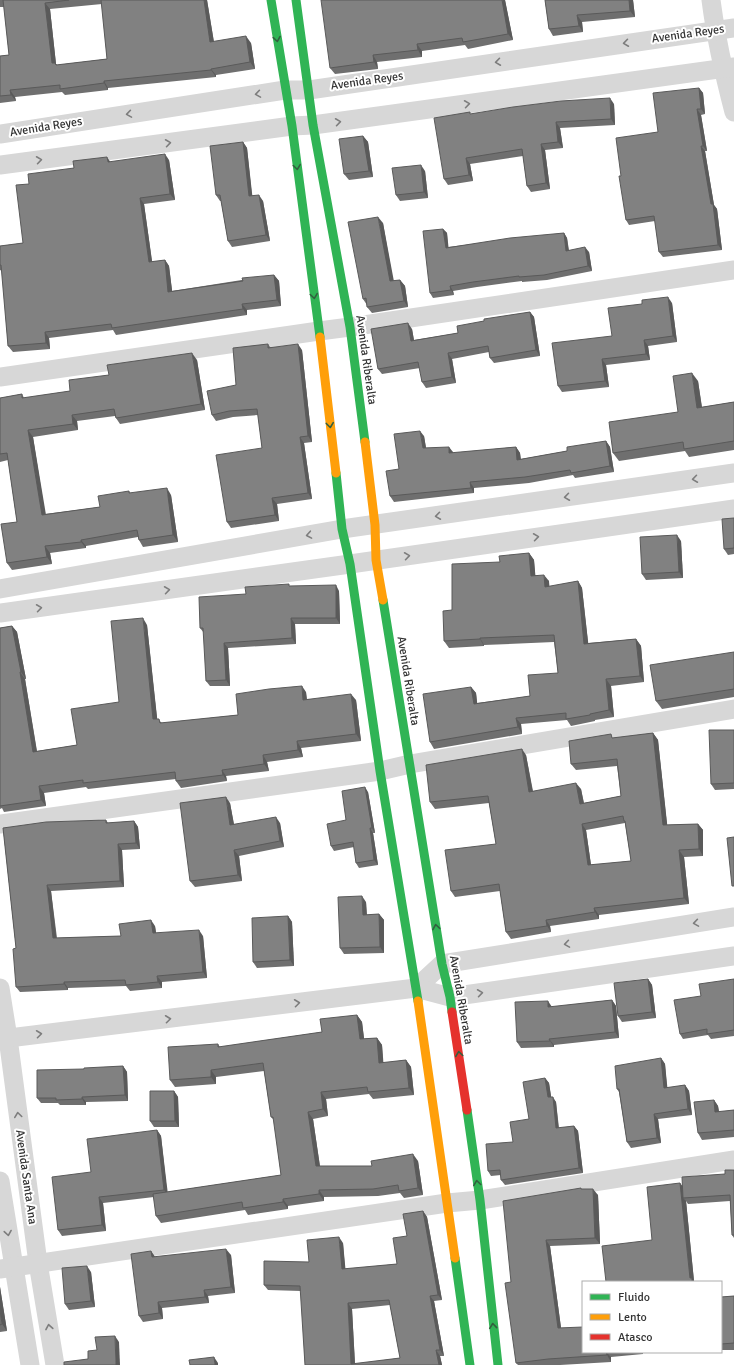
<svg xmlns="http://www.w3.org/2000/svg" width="734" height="1365" viewBox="0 0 734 1365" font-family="Signika,sans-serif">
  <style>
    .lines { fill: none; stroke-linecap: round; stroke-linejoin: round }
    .street { stroke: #d7d7d7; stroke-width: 19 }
    .fast { stroke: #30b455; stroke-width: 9 }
    .slow { stroke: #ff9f0a; stroke-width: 9 }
    .jam { stroke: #e5322d; stroke-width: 9 }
    .wall { fill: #6f6f6f; fill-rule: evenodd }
    .shaded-wall { fill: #5a5a5a }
    .building { fill: #818181; stroke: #5a5a5a; fill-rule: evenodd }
    .oneway { stroke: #32603f }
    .oneway2 { stroke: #7d7d7d }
    .labels { text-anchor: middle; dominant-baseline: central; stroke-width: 4; stroke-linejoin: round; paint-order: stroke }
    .street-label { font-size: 12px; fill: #333; stroke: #fff }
  </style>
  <rect width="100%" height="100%" fill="#fff"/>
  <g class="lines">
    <g class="street">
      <path d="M711,0C716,39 724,74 734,112"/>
      <path d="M0,134L285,90H309L734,28"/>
      <path d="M0,165L292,126L313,125L734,67"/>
      <path d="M0,377L319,331L350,327L734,270"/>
      <path d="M0,589L342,529L734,473"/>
      <path d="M0,613L350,564L734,509"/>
      <path d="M0,824L380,771L410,764L734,709"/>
      <path d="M0,988L8,1038L38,1263L55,1365"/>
      <path d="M416,988L442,964L734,917"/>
      <path d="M0,1039L416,988L450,997L734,956"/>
      <path d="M0,1181L30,1365"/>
      <path d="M0,1269L447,1203L480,1200L734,1160"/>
    </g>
    <g class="fast">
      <path d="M271,0L292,126L320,337"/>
      <path d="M296,0L313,125L350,327L365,442"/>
      <path d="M336,473L342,529L350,564L380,771L418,1001"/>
      <path d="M383,600L442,964L450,997L452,1012"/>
      <path d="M467,1110L480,1200L498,1365"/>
      <path d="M455,1258L470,1365"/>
    </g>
    <g class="slow">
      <path d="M320,337L336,473"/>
      <path d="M365,442L375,525L376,560L383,600"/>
      <path d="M418,1001L455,1258"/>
    </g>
    <path class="jam" d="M452,1012L467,1110"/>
  </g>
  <g class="wall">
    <path d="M0,0H207L214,42L251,43L255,69L216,75V77L108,88V90L65,95L62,92L15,97L16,101L0,103V56L9,55L4,7H0ZM102,4L107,59L57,65L56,64L50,9Z"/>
    <path d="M505,0L513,40L468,49L465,45L422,51V57L377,62L378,69L335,74L330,68Z"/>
    <path d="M545,0H633L635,17L582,22L583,32L553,36L549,29Z"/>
    <path d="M699,88L703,93L705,114L701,115L707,151H705L714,205L717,209L722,250L663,257L659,252L655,221L629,225L626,220L621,176L658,132Z"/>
    <path d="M614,104L615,125L560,128L563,148L545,150L550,189L531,192L527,186L523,156L470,164L473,181L448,185L444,179L471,114Z"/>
    <path d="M363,136L368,142L373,177L349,180L344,174Z"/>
    <path d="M243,142L247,148L252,196L263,201L270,241L232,247L228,241L221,201H220L216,195Z"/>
    <path d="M169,160L175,200L144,204L152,262L165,260L169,266L172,291L274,275L279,281L281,306L247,310V315L116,335L113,330L49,338L50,349L13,352L8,346L2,271L0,270V246L23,243L29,184L74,168L111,162Z"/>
    <path d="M425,171L428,198L400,201L396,195Z"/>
    <path d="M383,223L393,281L400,280L405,286L408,307L372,313L367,307V305L363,299Z"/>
    <path d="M443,229L447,233L448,247L564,233L567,238L569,250L589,252L592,271L547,280L522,282V281L477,287L453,291L454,295L433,298L430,293Z"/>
    <path d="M672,303L677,342L648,346L650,360L606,365L609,387L562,392L558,386L612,336Z"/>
    <path d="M530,312L534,317L540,356L494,363L490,358L489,352L452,359L456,383L426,388L422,382L420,368L382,374L378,369L412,329L414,340L458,333L484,321Z"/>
    <path d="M268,344L270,347L302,350L312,442L304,443L312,499L277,504L279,521L231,528L227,522L262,448L258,415L233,417L216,421L212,415L236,385Z"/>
    <path d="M197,360L205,410L120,424L116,418L115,416L77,421L78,430L33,437L45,514L100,507L129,491L130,493L171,495L178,542L143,547L139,540L138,537L86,546V548L50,553L52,564L12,570L7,563L17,522L8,460L0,462V398L22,394L24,398L70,391L109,375Z"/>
    <path d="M698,381L702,407L734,402V450L689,457L685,451L619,461L613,453L678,412Z"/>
    <path d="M424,436L426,448L453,452V453L516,447L520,453L521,459L567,451L606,441L610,447L614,472L575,478L573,475L529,483L474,488V493L394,502L390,496L399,469Z"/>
    <path d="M734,518V554L728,555L724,549Z"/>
    <path d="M681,541L683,578L646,580L642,574Z"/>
    <path d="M529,553L534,560L535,575L549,581V587L578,581L582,588L588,643L636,639L641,646L644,682L611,686L614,717L595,720V721L571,726L567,720L521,724L522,734L434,749L430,742L471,687L476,693L477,703L530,696L558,673L554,642L484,645V646L449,648L444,641L452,610L500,562Z"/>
    <path d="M290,586L339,591L340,624H295L296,644L228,648L230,686H210L206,681L204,633L200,628L246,594Z"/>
    <path d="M147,625L157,719L162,723L238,715L306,692L307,699L356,700L361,741L301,748L303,757L267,762L269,771L226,776L227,781L181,788L176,781V779L88,789L86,787L44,793L46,806L4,812L2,808L0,809V628L12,626L17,632L26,679H25L37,751L77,745L119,702Z"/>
    <path d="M734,652V697L662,709L656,701Z"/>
    <path d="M734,730V789L715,790L711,784Z"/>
    <path d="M653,733L658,740L667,825L698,824L703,830V856L684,857L689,904L599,915V919L550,926L551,932L511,939L506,932L500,891L455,897L451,891L496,844L489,803L435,809L430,802L526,755L533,791L581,789L584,803L621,796L617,766L576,770L571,764L614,738ZM625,823L631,861L591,865L586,830Z"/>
    <path d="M368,792L375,833H373L378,865L359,868L356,863L354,847L334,851L331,846L346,820Z"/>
    <path d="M230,803L234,824L280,823L284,847L239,856L242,881L195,887L190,881Z"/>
    <path d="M106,820L108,823L134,821L138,827L140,849L122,850L124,887L51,891L57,938L121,936L155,926L156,933L203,936L207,978L162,982V988L130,991L126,986L68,988V990L20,992L16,987V948L3,828Z"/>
    <path d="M366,902L367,915L379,914L384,920V953L344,954L340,948Z"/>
    <path d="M288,916L292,922L294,966L257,968L253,962Z"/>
    <path d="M648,979L652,985L656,1018L622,1022L618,1016Z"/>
    <path d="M734,979V1036L711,1039L708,1035L683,1039L680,1034L701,996Z"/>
    <path d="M612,1000L616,1006L619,1038L554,1045V1047L521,1048L517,1042L552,1007Z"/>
    <path d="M357,1015L362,1022L364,1039L377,1038L382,1045L383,1063L406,1060L411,1067L414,1095L373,1099L369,1094L326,1099L328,1116L313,1119L320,1166H372L418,1161L423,1195L404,1198L400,1193L378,1196L324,1197V1201L288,1206V1209L248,1215L245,1210L161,1223L156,1216L154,1197L103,1203L106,1231L62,1236L58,1230L91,1172L157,1130L161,1136L167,1192L281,1175L274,1120L271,1117L264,1071L216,1077V1084L175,1087L170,1080L218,1044L220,1047L322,1032Z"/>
    <path d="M661,1058L665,1064L667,1088L685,1085L689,1091L692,1115L658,1119L661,1143L631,1148L627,1142L619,1092L617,1089Z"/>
    <path d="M123,1066L127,1072L128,1101L86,1102V1105H60L58,1103H41L37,1098L84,1069Z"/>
    <path d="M545,1078L549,1083L551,1097L556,1102L559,1128L574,1126L578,1131L583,1173L505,1185L501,1180V1175L491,1176L488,1171L513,1142L529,1119Z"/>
    <path d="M174,1091L178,1097L179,1127H154L150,1121Z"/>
    <path d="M714,1100L718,1106L719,1112L734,1110V1137L702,1140L698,1133Z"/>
    <path d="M734,1170V1238L732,1235L730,1201L688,1204L686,1201L694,1281L695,1282H606L652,1240L680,1183L683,1187L725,1174Z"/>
    <path d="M581,1189L598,1195L600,1244L550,1246L561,1328L583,1352H643V1354L611,1357V1362L560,1365H518L516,1363L511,1282Z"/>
    <path d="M423,1211L427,1217L442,1300L434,1301L444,1356H440L442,1365H305L301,1291L268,1290L264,1285L309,1262L343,1243L345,1269L397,1264L407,1236ZM390,1305L400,1358L355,1364L352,1309Z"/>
    <path d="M151,1251L155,1257L231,1255L235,1293L208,1296L209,1303L162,1308L163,1319L143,1322L139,1316Z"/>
    <path d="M91,1272L95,1307L69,1310L65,1304Z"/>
    <path d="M0,1287L7,1331L0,1332Z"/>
    <path d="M734,1296V1350H721V1297Z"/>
  </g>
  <g class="shaded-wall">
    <path d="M204,0H207L215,49L210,42Z"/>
    <path d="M502,0H505L513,40L508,34Z"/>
    <path d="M629,0H633L635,17L630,11Z"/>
    <path d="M45,3L50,9L56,64L60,69L52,63Z"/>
    <path d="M577,15L582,22L583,32L579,26Z"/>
    <path d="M246,36L251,43L255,69L250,62Z"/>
    <path d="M417,44L422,51V57L418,50Z"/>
    <path d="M373,55L377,62L378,69L374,62Z"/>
    <path d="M211,69L216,75V77L211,70Z"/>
    <path d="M104,81L108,88V90L104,83Z"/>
    <path d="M699,88L703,93L705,114L701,109Z"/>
    <path d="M10,90L15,97L16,101L11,95Z"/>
    <path d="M610,98L614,104L615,125L611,119Z"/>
    <path d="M697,109L701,115L707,151L703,146Z"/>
    <path d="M556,122L560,128L563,148L558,142Z"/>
    <path d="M363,136L368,142L373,177L369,171Z"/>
    <path d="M243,142L247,148L253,202L249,196Z"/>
    <path d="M541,144L545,150L550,189L546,183Z"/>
    <path d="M701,146L705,151L714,205L717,209L722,250L718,245Z"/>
    <path d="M165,154L169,160L175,200L170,194Z"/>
    <path d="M107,157L111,163L108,162Z"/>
    <path d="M466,158L470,164L473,181L469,175Z"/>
    <path d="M421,165L425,171L428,198L424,192Z"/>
    <path d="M259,195L263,201L270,241L266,235Z"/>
    <path d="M140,198L144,204L153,268L149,262Z"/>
    <path d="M378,217L383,223L395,287L390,281Z"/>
    <path d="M443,229L447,233L449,252L446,248Z"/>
    <path d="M564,233L567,238L569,255L566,251Z"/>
    <path d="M585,247L589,252L592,271L588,266Z"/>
    <path d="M165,260L169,266L173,298L168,292Z"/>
    <path d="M274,275L279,281L281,306L277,300Z"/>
    <path d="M400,280L405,286L408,307L404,301Z"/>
    <path d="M450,286L453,291L454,295L451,290Z"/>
    <path d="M668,297L672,303L677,342L673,336Z"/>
    <path d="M242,304L247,310V315L243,309Z"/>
    <path d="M530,312L534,317L540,356L536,350Z"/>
    <path d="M408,323L412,329L415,347L411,341Z"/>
    <path d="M45,332L49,338L50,349L46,343Z"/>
    <path d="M644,340L648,346L650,360L646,354Z"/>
    <path d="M298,344L302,350L312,442L308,436Z"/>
    <path d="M192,353L197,360L205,410L201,404Z"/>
    <path d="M448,353L452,359L456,383L452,377Z"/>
    <path d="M602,359L606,365L609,387L605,381Z"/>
    <path d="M692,373L698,381L703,416L697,408Z"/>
    <path d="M72,415L77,421L78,430L73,424Z"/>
    <path d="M28,430L33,437L47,521L42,515Z"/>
    <path d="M420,431L424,436L427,454L423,448Z"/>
    <path d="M300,437L304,443L312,499L308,493Z"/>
    <path d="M606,441L610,447L614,472L610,466Z"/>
    <path d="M449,447L453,452V459L449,453Z"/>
    <path d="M516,447L520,453L521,465L517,460Z"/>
    <path d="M470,482L474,488V493L471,488Z"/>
    <path d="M167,488L171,495L178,542L173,535Z"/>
    <path d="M272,498L277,504L279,521L275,515Z"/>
    <path d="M677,535L681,541L683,578L679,572Z"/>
    <path d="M81,540L86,546V548L81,542Z"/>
    <path d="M45,546L50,553L52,564L47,557Z"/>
    <path d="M529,553L534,560L536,582L531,576Z"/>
    <path d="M544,575L549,581L550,594L545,587Z"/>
    <path d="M578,581L582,588L589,650L584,644Z"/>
    <path d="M336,585L339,591L340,624L336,618Z"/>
    <path d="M143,618L147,625L158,726L153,719Z"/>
    <path d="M291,618L295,624L296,644L292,638Z"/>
    <path d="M12,626L17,632L26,679L21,672Z"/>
    <path d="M480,638L484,645V646L480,639Z"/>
    <path d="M636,639L641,646L644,682L640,676Z"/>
    <path d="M224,643L228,648L230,686L226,680Z"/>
    <path d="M20,672L25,679L38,759L33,752Z"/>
    <path d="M606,679L611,686L614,717L609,710Z"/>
    <path d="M302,686L306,692L307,706L303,700Z"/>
    <path d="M471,687L476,693L478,710L474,704Z"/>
    <path d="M351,694L356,700L361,741L356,734Z"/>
    <path d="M516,718L521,724L522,734L518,727Z"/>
    <path d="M653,733L658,740L668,832L663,825Z"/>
    <path d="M297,741L301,748L303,757L298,750Z"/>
    <path d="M522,749L526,755L534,799L529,792Z"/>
    <path d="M263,755L267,762L269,771L264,764Z"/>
    <path d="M222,770L226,776L227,781L223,775Z"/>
    <path d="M576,783L581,789L585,810L580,804Z"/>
    <path d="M39,786L44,793L46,806L41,800Z"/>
    <path d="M365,787L368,792L375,833L372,828Z"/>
    <path d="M226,797L230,803L235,831L230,825Z"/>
    <path d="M276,817L280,823L284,847L280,841Z"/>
    <path d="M134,821L138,827L140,849L136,843Z"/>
    <path d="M582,824L586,830L592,872L588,865Z"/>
    <path d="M698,824L703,830V856L699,849Z"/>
    <path d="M370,828L373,833L378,865L374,860Z"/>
    <path d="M118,844L122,850L124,887L120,881Z"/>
    <path d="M234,850L239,856L242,881L238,875Z"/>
    <path d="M679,850L684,857L689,904L684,898Z"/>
    <path d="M47,885L51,891L57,944L53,938Z"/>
    <path d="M362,896L366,902L367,921L363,915Z"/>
    <path d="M594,908L599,915V919L595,912Z"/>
    <path d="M379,914L384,920V953L380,947Z"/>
    <path d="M288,916L292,922L294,966L290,960Z"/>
    <path d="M151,920L155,926L157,939L153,933Z"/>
    <path d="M546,920L550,926L551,932L547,926Z"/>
    <path d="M199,930L203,936L207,978L203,972Z"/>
    <path d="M157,976L162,982V988L158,982Z"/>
    <path d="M648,979L652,985L656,1018L652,1012Z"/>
    <path d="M64,982L68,988V990L64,984Z"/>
    <path d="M612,1000L616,1006L619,1038L615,1032Z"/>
    <path d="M548,1001L552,1007H548Z"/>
    <path d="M357,1015L362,1022L365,1046L360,1039Z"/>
    <path d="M377,1038L382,1045L384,1070L379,1063Z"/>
    <path d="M549,1039L554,1045V1047L550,1041Z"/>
    <path d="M661,1058L665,1064L668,1094L664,1088Z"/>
    <path d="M406,1060L411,1067L414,1095L409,1088Z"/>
    <path d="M123,1066L127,1072L128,1101L125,1095Z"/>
    <path d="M211,1070L216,1077V1084L211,1077Z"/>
    <path d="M545,1078L549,1083L552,1102L548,1097Z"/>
    <path d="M685,1085L689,1091L692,1115L688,1109Z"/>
    <path d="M174,1091L178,1097L179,1127L175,1121Z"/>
    <path d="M321,1092L326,1099L328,1116L323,1109Z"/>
    <path d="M82,1097L86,1102V1105L82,1099Z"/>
    <path d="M553,1097L556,1102L559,1133L556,1128Z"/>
    <path d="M714,1100L718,1106L720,1118L715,1112Z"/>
    <path d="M308,1112L313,1119L321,1174L316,1166Z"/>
    <path d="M654,1114L658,1119L661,1143L657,1138Z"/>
    <path d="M574,1126L578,1131L583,1173L579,1168Z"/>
    <path d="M157,1130L161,1136L168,1195L164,1190Z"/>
    <path d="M413,1154L418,1161L423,1195L418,1188Z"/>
    <path d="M680,1183L685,1190L683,1198L686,1201L694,1281L695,1282H692L690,1278Z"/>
    <path d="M593,1189L598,1195L600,1244L595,1238Z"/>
    <path d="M319,1190L324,1197V1201L319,1194Z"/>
    <path d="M99,1197L103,1203L106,1231L102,1225Z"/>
    <path d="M283,1199L288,1206V1209L283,1202Z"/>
    <path d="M423,1211L427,1217L442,1300L438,1295Z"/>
    <path d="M339,1237L343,1243L346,1275L342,1269Z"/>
    <path d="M546,1240L550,1246L562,1335L558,1328Z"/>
    <path d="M226,1249L231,1255L235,1293L231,1287Z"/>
    <path d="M151,1251L155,1257H152Z"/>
    <path d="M87,1266L91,1272L95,1307L91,1301Z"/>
    <path d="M0,1287L7,1331L2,1324L0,1310Z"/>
    <path d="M204,1290L208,1296L209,1303L205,1297Z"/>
    <path d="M430,1296L434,1301L444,1356L440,1350Z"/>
    <path d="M158,1302L162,1308L163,1319L159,1313Z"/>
    <path d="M348,1303L352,1309L355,1365L351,1364Z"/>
    <path d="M115,1336L119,1342L120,1365H116Z"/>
    <path d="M436,1350L440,1356L442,1365H439Z"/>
    <path d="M606,1352L611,1357V1362L607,1355Z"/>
    <path d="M214,1357L218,1363V1365H215Z"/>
  </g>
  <g class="building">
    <path d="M3,0H69L45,3L52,63H55L56,65L107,59L101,0H204L210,42L246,36L250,62L211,69V70L104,81V83L60,89V85L10,90L11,95L0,96V56L9,55Z"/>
    <path d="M321,0H502L508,34L463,42L462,38L417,44L418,50L373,55L374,62L330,68Z"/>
    <path d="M545,0H629L630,11L577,15L579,26L549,29Z"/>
    <path d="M699,88L701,109H697L703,146H701L711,204H713L718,245L659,252L654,216L626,220L619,176H621L616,138L658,132L653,93Z"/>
    <path d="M610,98L611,119L556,122L558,142L541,144L546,183L527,186L522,149L466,158L469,175L444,179L434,118L470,112V114L513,107L561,101Z"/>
    <path d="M363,136L369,171L344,174L339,139Z"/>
    <path d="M243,142L249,196L259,195L266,235L228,241L220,195H216L210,146Z"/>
    <path d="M165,154L170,194L140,198L149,262L165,260L168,292L243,281L242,278L274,275L277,300L242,304L243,309L112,328L111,324L45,332L46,343L8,346L1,265H0V246L23,243L16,185L29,184L28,174L74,168L73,161L107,157L108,162Z"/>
    <path d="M421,165L424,192L396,195L392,168Z"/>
    <path d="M378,217L390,281L400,280L404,301L367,307L366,298L363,299L348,222Z"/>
    <path d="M443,229L446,248L510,238L564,233L566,251L585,247L588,266L544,275L519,277V276L473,282L450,286L451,290L430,293L423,231Z"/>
    <path d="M668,297L673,336L644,340L646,354L602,359L605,381L558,386L552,343L612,336L608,308L642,304V300Z"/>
    <path d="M530,312L536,350L490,358L488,346L448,353L452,377L422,382L418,362L378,369L371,329L408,323L411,341L458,333L457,326L484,321V319Z"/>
    <path d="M268,344V348L298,344L308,436L300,437L308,493L272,498L275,515L227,522L216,455L262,448L257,409L229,411L212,415L207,391L236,385L233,348Z"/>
    <path d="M192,353L201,404L116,418L114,409L72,415L73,424L28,430L42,515L100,507L98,496L129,491V493L167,488L173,535L139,540L137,530L81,540V542L45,546L47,557L7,563L1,524L17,522L7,453L0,454V398L22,394V398L70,391L69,380L109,375L107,365Z"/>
    <path d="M692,373L697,408L734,402V441L684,449L683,442L613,453L609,422L678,412L673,376Z"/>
    <path d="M420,431L423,448L449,447V453L516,447L517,460L567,451V447L606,441L610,466L571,473L570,470L525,477L470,482L471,488L390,496L386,471L399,469L394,434Z"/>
    <path d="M734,518V548L724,549L722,519Z"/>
    <path d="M677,535L679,572L642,574L640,537Z"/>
    <path d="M529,553L531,576L544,575L545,587L578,581L584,644L636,639L640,676L606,679L609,710L590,714V715L566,719V713L516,718L518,727L430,742L423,694L471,687L474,704L530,696L528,675L558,673L554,635L480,638V639L444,641L443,611L452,610V564L500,562L499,556Z"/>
    <path d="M289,584V586L336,585V618H291L292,638L224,643L226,680L206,681L203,628H200L199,597L246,594L245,587Z"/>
    <path d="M143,618L153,719H159L160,723L238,715L236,694L269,689L302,686L303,700L351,694L356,734L297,741L298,750L263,755L264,764L222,770L223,775L176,781L175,772L83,783V780L39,786L41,800L0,806V628L12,626L21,672H20L33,752L77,745L71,709L119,702L111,621Z"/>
    <path d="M734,652V689L656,701L650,665Z"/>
    <path d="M709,730H734V783L711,784Z"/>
    <path d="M653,733L663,825L698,824L699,849L679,850L684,898L594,908L595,912L546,920L547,926L506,932L499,884L451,891L445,850L496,844L488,796L430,802L426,765L522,749L529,792L576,783L580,804L621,796L617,759L571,764L569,741L611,734L612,738ZM623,816L624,821H625L631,861L588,865L582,824Z"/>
    <path d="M365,787L372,828H370L374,860L356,863L353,842L331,846L327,824L346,820L342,791Z"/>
    <path d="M226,797L230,825L276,817L280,841L234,850L238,875L190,881L180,803Z"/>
    <path d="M106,820V823L134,821L136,843L118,844L120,881L47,885L53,938L121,936L119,924L151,920L153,933L199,930L203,972L157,976L158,982L126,985L125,980L64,982V984L16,987L13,949L16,948L3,828L46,822Z"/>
    <path d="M734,837V886H732L727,838Z"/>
    <path d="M362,896L363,915L379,914L380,947L340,948L338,897Z"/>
    <path d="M288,916L290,960L253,962L252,918Z"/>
    <path d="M648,979L652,1012L618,1016L614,983Z"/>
    <path d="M734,979V1030L707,1034V1029L680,1034L674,1000L701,996L699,984Z"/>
    <path d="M612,1000L615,1032L549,1039L550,1041L517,1042L515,1002L548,1001V1007Z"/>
    <path d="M357,1015L360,1039L377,1038L379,1063L406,1060L409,1088L368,1092L367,1087L321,1092L323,1109L308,1112L316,1166H372L371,1161L413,1154L418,1188L399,1191L398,1185L373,1189L319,1190V1194L283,1199V1202L243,1208L242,1202L156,1216L153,1194L281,1175L273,1117H271L263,1063L211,1070V1077L170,1080L168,1047L218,1044V1047L322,1032L320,1019Z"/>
    <path d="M661,1058L664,1088L685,1085L688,1109L654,1114L657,1138L627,1142L619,1089H617L615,1066Z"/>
    <path d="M123,1066L125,1095L82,1097V1099L56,1100V1098H37V1070L84,1069V1068Z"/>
    <path d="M545,1078L548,1097H553L556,1128L574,1126L579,1168L501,1180L500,1170L488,1171L486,1144L513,1142L510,1122L529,1119L523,1082Z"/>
    <path d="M150,1091H174L175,1121H150Z"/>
    <path d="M714,1100L715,1112L734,1110V1130L698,1133L694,1102Z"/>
    <path d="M157,1130L164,1190L99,1197L102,1225L58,1230L52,1177L91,1172L87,1139Z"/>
    <path d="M725,1170H734V1235H732L730,1195L683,1198L682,1177L725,1174Z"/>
    <path d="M680,1183L690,1278H692V1282H606L602,1246L652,1240L647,1187Z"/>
    <path d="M581,1188V1189H593L595,1238L546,1240L558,1328L583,1327V1352H606L607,1355L548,1359L516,1363L505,1283L511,1282L503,1201Z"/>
    <path d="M423,1211L438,1295L430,1296L440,1350H436L439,1365H305L300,1286L264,1285V1261L309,1262L307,1240L339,1237L342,1269L397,1264L393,1238L407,1236L403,1214ZM389,1300L400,1358L351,1364L348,1303Z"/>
    <path d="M226,1249L231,1287L204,1290L205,1297L158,1302L159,1313L139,1316L131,1254L151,1251L152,1257Z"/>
    <path d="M87,1266L91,1301L65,1304L62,1268Z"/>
    <path d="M734,1296V1343L721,1344V1297Z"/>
    <path d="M0,1310L2,1324L0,1325Z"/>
    <path d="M115,1336L116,1365H64V1362L88,1359V1351L97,1350L95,1337Z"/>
    <path d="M214,1357L215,1365H190L189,1360Z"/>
  </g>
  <defs><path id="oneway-chevron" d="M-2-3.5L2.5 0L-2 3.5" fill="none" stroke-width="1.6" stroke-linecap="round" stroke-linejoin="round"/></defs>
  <g class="oneway">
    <use href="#oneway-chevron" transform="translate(277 39) rotate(81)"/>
    <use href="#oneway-chevron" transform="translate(297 167) rotate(82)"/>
    <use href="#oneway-chevron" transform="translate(314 296) rotate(82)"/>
    <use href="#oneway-chevron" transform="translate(330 425) rotate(83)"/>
    <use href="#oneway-chevron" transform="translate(436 927) rotate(-99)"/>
    <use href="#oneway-chevron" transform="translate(459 1054) rotate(-98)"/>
    <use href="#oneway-chevron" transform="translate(477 1183) rotate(-98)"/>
    <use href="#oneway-chevron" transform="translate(493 1326) rotate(-96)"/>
  </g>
  <g class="oneway2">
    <use href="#oneway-chevron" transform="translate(626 43) rotate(172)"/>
    <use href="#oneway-chevron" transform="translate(498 62) rotate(172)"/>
    <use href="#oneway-chevron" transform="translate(258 94) rotate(171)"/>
    <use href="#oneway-chevron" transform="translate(467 104) rotate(-8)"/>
    <use href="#oneway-chevron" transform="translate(129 114) rotate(171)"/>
    <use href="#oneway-chevron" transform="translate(338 122) rotate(-8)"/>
    <use href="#oneway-chevron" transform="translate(168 143) rotate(-8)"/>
    <use href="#oneway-chevron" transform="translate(39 160) rotate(-8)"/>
    <use href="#oneway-chevron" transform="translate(695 479) rotate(172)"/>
    <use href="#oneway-chevron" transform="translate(567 497) rotate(172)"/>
    <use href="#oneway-chevron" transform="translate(438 516) rotate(172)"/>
    <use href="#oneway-chevron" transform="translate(309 535) rotate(170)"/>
    <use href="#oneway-chevron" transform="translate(536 537) rotate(-8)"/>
    <use href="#oneway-chevron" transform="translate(407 556) rotate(-8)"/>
    <use href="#oneway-chevron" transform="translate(167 590) rotate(-8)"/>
    <use href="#oneway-chevron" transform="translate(39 608) rotate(-8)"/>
    <use href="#oneway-chevron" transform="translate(696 923) rotate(171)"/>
    <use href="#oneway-chevron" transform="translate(567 944) rotate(171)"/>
    <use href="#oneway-chevron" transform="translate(480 993) rotate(-8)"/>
    <use href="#oneway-chevron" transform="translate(297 1003) rotate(-7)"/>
    <use href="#oneway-chevron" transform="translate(168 1019) rotate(-7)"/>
    <use href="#oneway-chevron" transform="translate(39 1034) rotate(-7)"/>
    <use href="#oneway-chevron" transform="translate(18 1115) rotate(-98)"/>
    <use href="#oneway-chevron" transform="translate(8 1233) rotate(81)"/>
    <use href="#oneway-chevron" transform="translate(49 1327) rotate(-100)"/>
  </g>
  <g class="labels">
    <g class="street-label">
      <text transform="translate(688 34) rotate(-8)">Avenida Reyes</text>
      <text transform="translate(367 81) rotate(-8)">Avenida Reyes</text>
      <text transform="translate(46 127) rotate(-9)">Avenida Reyes</text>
      <text transform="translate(366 360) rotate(82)">Avenida Riberalta</text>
      <text transform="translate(408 681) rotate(81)">Avenida Riberalta</text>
      <text transform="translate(461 1000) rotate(80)">Avenida Riberalta</text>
      <text transform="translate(26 1177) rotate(82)">Avenida Santa Ana</text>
    </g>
  </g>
  <rect x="582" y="1281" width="140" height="72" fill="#ffffff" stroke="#adadad"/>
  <rect x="590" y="1294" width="20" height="6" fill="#30b455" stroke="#adadad"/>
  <text x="618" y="1301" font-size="12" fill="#333333">Fluido</text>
  <rect x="590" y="1314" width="20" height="6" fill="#ff9f0a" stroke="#adadad"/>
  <text x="618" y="1321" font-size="12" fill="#333333">Lento</text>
  <rect x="590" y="1334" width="20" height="6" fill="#e5322d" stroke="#adadad"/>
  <text x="618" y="1341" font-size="12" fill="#333333">Atasco</text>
</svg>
